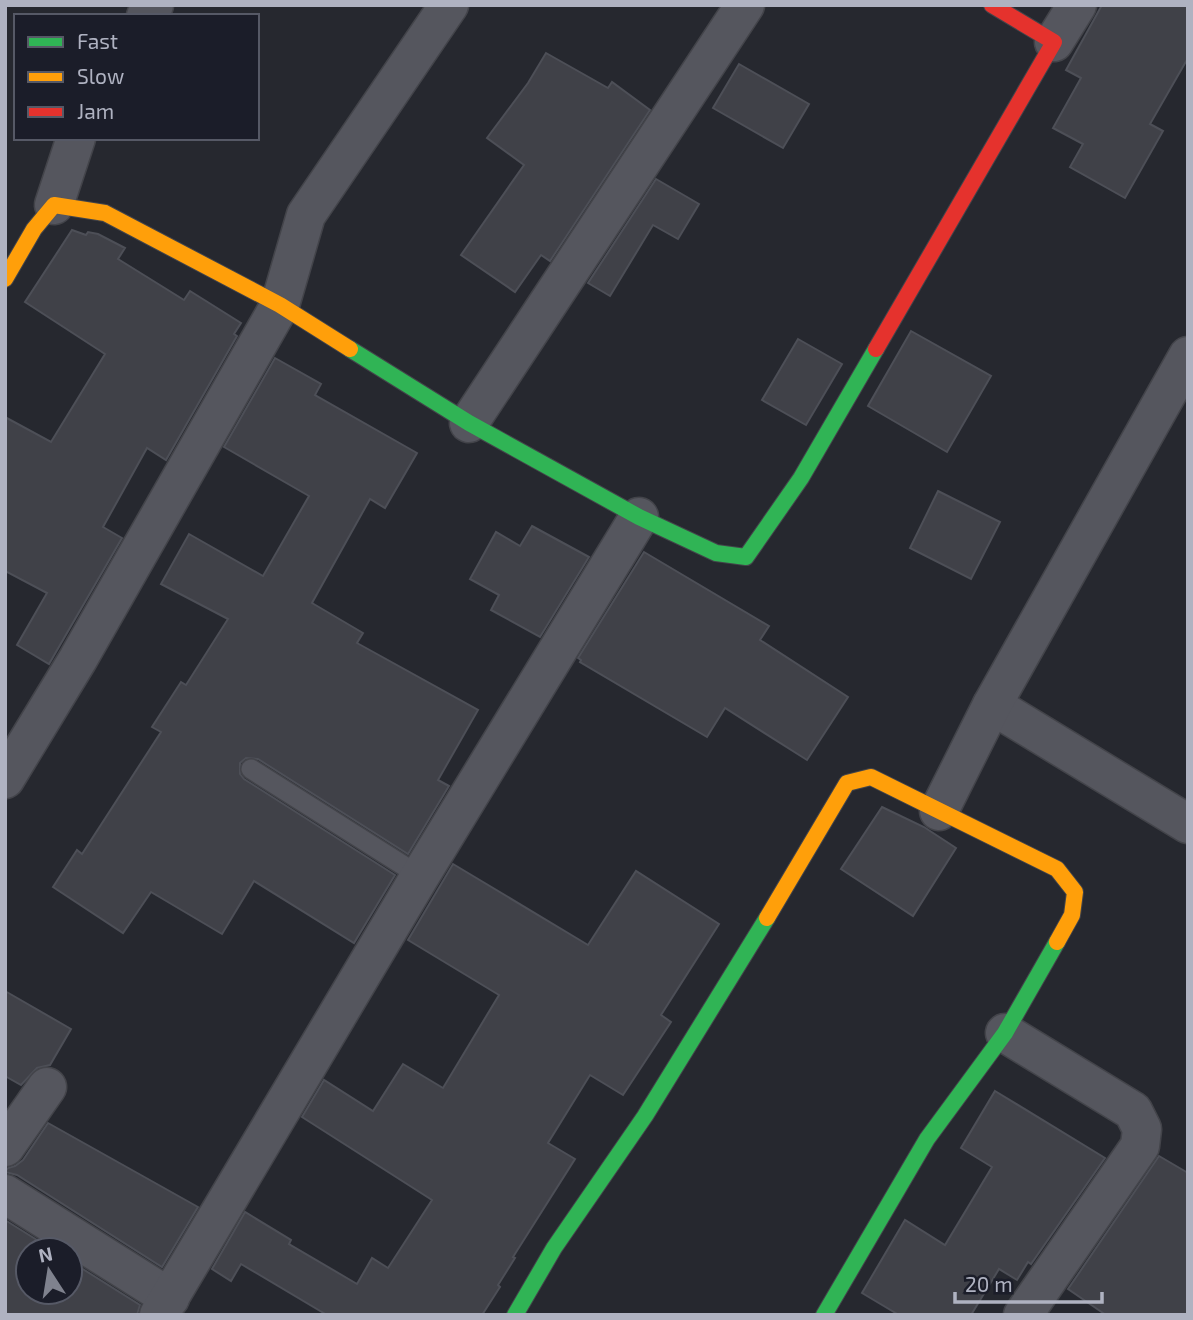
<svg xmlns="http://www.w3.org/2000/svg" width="1193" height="1320" viewBox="0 0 1193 1320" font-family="'Exo 2',sans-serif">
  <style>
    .building { fill: #404148; stroke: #4d4f57; stroke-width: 2 }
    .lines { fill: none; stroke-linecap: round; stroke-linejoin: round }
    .lane-casing { stroke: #43444a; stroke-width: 22 }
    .street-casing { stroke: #43444a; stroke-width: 41 }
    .fast-casing { stroke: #43444a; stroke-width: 18 }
    .slow-casing { stroke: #43444a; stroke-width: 18 }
    .jam-casing { stroke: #43444a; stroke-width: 18 }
    .lane { stroke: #55565e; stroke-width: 19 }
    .street { stroke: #55565e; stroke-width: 38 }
    .fast { stroke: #30b455; stroke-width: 16 }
    .slow { stroke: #ff9f0a; stroke-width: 16 }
    .jam { stroke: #e5322d; stroke-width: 16 }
  </style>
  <rect width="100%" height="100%" fill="#26282f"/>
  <g class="building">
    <path d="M1102,5H1188V58L1150,124L1163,131L1125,198L1070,167L1083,144L1053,128L1081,78L1066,70Z"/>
    <path d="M546,53L608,88L612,82L650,110L550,261L541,255L515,292L461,255L524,165L487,138L528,83Z"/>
    <path d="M739,64L809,104L783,148L713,108Z"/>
    <path d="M656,179L699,204L678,239L653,225L610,296L588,283Z"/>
    <path d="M72,230L86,235L88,232L98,234L125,248L118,259L184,300L190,291L241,323L234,334L237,336L166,460L147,448L103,527L122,538L49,664L17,645L47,593L5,571V417L51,442L105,354L25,302Z"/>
    <path d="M911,331L991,376L947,452L868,406Z"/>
    <path d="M798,339L842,364L806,425L762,400Z"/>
    <path d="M275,358L321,384L315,395L417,453L385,508L370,499L312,603L363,633L357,643L478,710L438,780L449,786L408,854L258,759L246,758L240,763V774L244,779L395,875L354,943L254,881L222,934L151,892L123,933L53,887L77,850L82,854L161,732L152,727L181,682L186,685L228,619L161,584L189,534L263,576L309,496L224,447Z"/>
    <path d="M938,491L1000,522L971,579L910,548Z"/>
    <path d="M532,526L589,557L540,637L491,610L499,595L470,579L496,532L520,546Z"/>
    <path d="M644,552L769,626L760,640L848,697L807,760L725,708L707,737L580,662L581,660L578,658Z"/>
    <path d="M882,807L924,827L956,848L913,916L841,869Z"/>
    <path d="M453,864L588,945L636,871L719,924L661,1015L671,1022L623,1095L590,1075L548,1143L575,1159L513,1257L515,1258L498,1285L500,1287L482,1315H327L241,1264L231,1281L212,1269L245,1212L291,1240L289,1244L357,1284L372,1258L388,1268L432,1200L302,1117L324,1080L373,1111L403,1064L443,1088L499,995L408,940Z"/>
    <path d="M5,991L71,1029L50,1065L37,1068L21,1085L5,1076Z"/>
    <path d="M995,1091L1105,1158L1031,1264L1028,1262L1017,1280L999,1269L971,1315H899L862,1293L905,1220L945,1245L992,1167L961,1148Z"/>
    <path d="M48,1123L198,1207L162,1267L17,1175L5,1172L8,1168L15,1166L23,1160Z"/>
    <path d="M1159,1156L1188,1173V1315H1106L1068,1289Z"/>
    <path d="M5,1220L53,1250H28V1292H70V1261L140,1305L137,1315H5Z"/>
  </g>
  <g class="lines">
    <g class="lane-casing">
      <path id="lane" d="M251,769L420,876"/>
    </g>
    <g class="street-casing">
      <g id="street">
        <path d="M146,16L154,5"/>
        <path d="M1054,42L1077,5"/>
        <path d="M54,205L76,138"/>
        <path d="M469,423L745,5"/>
        <path d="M992,705L1188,824"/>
        <path d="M5,779L78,659L280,305L306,215L449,5"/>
        <path d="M939,811L992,705L1188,356"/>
        <path d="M1005,1033L1133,1111L1142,1129L1140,1146L1023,1315"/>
        <path d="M5,1147L47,1087"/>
        <path d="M5,1194L170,1298"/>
        <path d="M159,1315L420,876L639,517"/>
      </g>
    </g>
    <g class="fast-casing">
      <g id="fast">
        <path d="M350,349L469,423L639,517L716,553L746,557L801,478L876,349"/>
        <path d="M515,1315L554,1248L645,1116L767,918"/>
        <path d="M824,1315L927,1139L1005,1033L1057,942"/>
      </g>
    </g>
    <g class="slow-casing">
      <g id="slow">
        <path d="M5,279L34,229L54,205L105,213L280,305L350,349"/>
        <path d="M767,918L847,783L871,777L1057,869L1075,892L1072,915L1057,942"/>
      </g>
    </g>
    <g class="jam-casing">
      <path id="jam" d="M876,349L1054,42L992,5"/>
    </g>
    <use href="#lane" class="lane"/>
    <use href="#street" class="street"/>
    <use href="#fast" class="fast"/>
    <use href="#slow" class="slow"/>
    <use href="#jam" class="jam"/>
  </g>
  <rect width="1193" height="1320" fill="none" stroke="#afb2c1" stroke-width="14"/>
  <rect x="14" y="14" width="245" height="126" fill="#1b1d29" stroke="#565966" stroke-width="2"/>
  <rect x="28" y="37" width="35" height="10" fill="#30b455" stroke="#565966" stroke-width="2"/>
  <text x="77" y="49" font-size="21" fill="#afb2c1">Fast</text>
  <rect x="28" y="72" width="35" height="10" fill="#ff9f0a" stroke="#565966" stroke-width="2"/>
  <text x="77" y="84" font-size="21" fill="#afb2c1">Slow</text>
  <rect x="28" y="107" width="35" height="10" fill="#e5322d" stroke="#565966" stroke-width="2"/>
  <text x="77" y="119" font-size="21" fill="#afb2c1">Jam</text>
  <g transform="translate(49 1271) rotate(348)"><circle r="33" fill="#1b1d29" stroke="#565966" stroke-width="2"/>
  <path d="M0-5L12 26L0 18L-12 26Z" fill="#7f828e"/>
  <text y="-10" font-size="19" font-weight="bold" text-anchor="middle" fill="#afb2c1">N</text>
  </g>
  <path d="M955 1292v10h147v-10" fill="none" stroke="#afb2c1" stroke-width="3.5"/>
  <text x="965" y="1292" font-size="21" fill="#afb2c1" stroke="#1b1d29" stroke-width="5" paint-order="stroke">20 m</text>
</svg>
